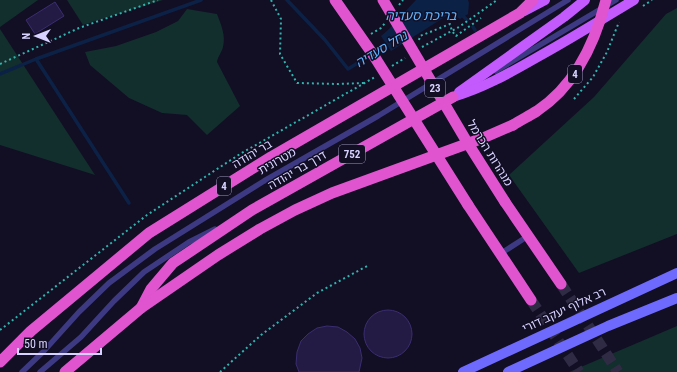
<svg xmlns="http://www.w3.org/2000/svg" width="677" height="372" viewBox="0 0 677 372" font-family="'Roboto Condensed','Noto Sans Hebrew',sans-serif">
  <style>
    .green { fill: #122e2d }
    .water { fill: #0c2146 }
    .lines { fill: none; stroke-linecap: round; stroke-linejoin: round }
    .stream { stroke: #0c2146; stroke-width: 3.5 }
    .building { fill: #241b45; stroke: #3b2d71 }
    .trunk-tunnel { stroke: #302b45; stroke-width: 11; stroke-dasharray: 11 5.5; stroke-linecap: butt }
    .path { stroke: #2fb5ae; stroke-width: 2; stroke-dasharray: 2 3; stroke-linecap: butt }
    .service { stroke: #3d3a83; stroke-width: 5.5 }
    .secondary { stroke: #6e6afe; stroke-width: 10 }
    .primary { stroke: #c25afe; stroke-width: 10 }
    .trunk { stroke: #e054d0; stroke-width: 11 }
    .trunk-bridge { stroke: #e054d0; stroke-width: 11 }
    .labels { text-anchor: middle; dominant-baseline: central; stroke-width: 3; stroke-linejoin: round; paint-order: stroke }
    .shield { fill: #120e24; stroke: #9c97bd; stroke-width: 1 }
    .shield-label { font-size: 11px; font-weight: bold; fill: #d7d2ff }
    .street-label { font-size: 12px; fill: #d7d2ff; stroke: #120e24 }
    .water-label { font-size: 13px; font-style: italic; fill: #61b4fe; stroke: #120e24 }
  </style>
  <rect width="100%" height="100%" fill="#120e24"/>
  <g class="green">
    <path d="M0,0H38L0,27Z"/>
    <path d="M67,0H163L83,25Z"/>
    <path d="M677,8V234L579,273L509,175L594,97L666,14Z"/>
    <path d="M187,9L217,14C221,25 226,35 223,47C222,52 218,56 217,62L240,106L207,135L187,115L162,113L129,98L90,65L85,52L116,46L156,32L178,21Z"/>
    <path d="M0,29L95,175L0,145Z"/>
    <path d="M677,326V372H569Z"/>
  </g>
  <path class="water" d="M416,0H468L469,3L468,14L460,19L451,13L391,51L381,36C394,26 404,12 416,0Z"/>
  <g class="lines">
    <g class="stream">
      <path d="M287,0L325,40L348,69L390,43"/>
      <path d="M461,14L467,20"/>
      <path d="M473,27L475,30"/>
      <path d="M36,59L129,203"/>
      <path d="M0,74L36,59L201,0"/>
    </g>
  </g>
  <g class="building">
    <path d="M55,2L64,16L35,34L26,20Z"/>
    <circle cx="388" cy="334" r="24"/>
    <path d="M327,326L338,327L347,332L355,339L360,348L362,358L359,372H299L296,364L297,352L301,341L308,334L317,328Z"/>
  </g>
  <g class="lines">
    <g class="trunk-tunnel">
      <path d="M561,284L618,372"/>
      <path d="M531,300L579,372"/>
    </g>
    <g class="path">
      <path d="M271,0L281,19L280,54L297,83L337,84L364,83"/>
      <path d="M399,5L403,0"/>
      <path d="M643,6L652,0"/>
      <path d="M371,34L381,28L385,23"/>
      <path d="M419,40L420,36L450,24L452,31L456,36L481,18"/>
      <path d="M422,47L459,27L497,0"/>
      <path d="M0,64L79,28L158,0"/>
      <path d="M392,66L405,58"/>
      <path d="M574,99L593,77L607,52L619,22"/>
      <path d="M0,330L147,215L240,154L375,77"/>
      <path d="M220,372L261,335L317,293L369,265"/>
    </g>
    <g class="service">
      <path d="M496,71L616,0"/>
      <path d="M500,254L528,236"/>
      <path d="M22,372L43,352L79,312L109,283L155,249L264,181L378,116L568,0"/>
      <path d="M40,372L81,337L114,301L144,272L189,242L215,229"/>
    </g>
    <g class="secondary">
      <path d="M463,372L677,273"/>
      <path d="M508,372L608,326L677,298"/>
    </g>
    <g class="primary">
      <path d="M524,11L545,0"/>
      <path d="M459,92L564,17L585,0"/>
      <path d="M453,97C483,88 508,74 536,58C569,40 601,20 634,0"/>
    </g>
    <g class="trunk">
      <path d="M505,202L561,284"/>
      <path d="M468,205L531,300"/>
      <path d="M141,308L151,289L173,263L252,210L453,97"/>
      <path d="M0,362L31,331L149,233L271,157L520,13L533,0"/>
      <path d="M65,372L141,308L218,255L260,229L295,210L332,193L483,138L513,125"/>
    </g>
    <g class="trunk-bridge">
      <path d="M335,0L374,56L468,205"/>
      <path d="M383,0L467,142L505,202"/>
      <path d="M513,125C521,120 529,116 537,111C575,86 595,43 606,0"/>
    </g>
  </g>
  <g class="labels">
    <g class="shield">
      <rect x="568" y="65" width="14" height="18" rx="3"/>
      <rect x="425" y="79" width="20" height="18" rx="3"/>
      <rect x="339" y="145" width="26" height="18" rx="3"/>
      <rect x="217" y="177" width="14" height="18" rx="3"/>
    </g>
    <g class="shield-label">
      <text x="575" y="74">4</text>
      <text x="435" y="88">23</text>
      <text x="352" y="154">752</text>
      <text x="224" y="186">4</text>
    </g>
    <g class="street-label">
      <text transform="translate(490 153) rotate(58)">מנהרות הכרמל</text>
      <text transform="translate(252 154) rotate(-31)">בר יהודה</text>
      <text transform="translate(277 161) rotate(-30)">מטרונית</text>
      <text transform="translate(297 170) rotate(-30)">דרך בר יהודה</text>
      <text transform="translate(564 310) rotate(-25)">רב אלוף יעקב דורי</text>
    </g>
    <g class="water-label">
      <text x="421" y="15">בריכת סעדיה</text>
      <text transform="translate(381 49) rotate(-31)">נחל סעדיה</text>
    </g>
  </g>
  <g transform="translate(36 36) rotate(270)" stroke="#120e24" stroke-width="3" paint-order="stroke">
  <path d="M0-3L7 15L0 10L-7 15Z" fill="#d7d2ff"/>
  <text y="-6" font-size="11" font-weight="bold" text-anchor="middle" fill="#d7d2ff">N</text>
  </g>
  <path d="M18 348v6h83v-6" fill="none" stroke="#d7d2ff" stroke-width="2"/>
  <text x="24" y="348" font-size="12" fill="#d7d2ff" stroke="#120e24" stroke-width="3" paint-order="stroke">50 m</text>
</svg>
